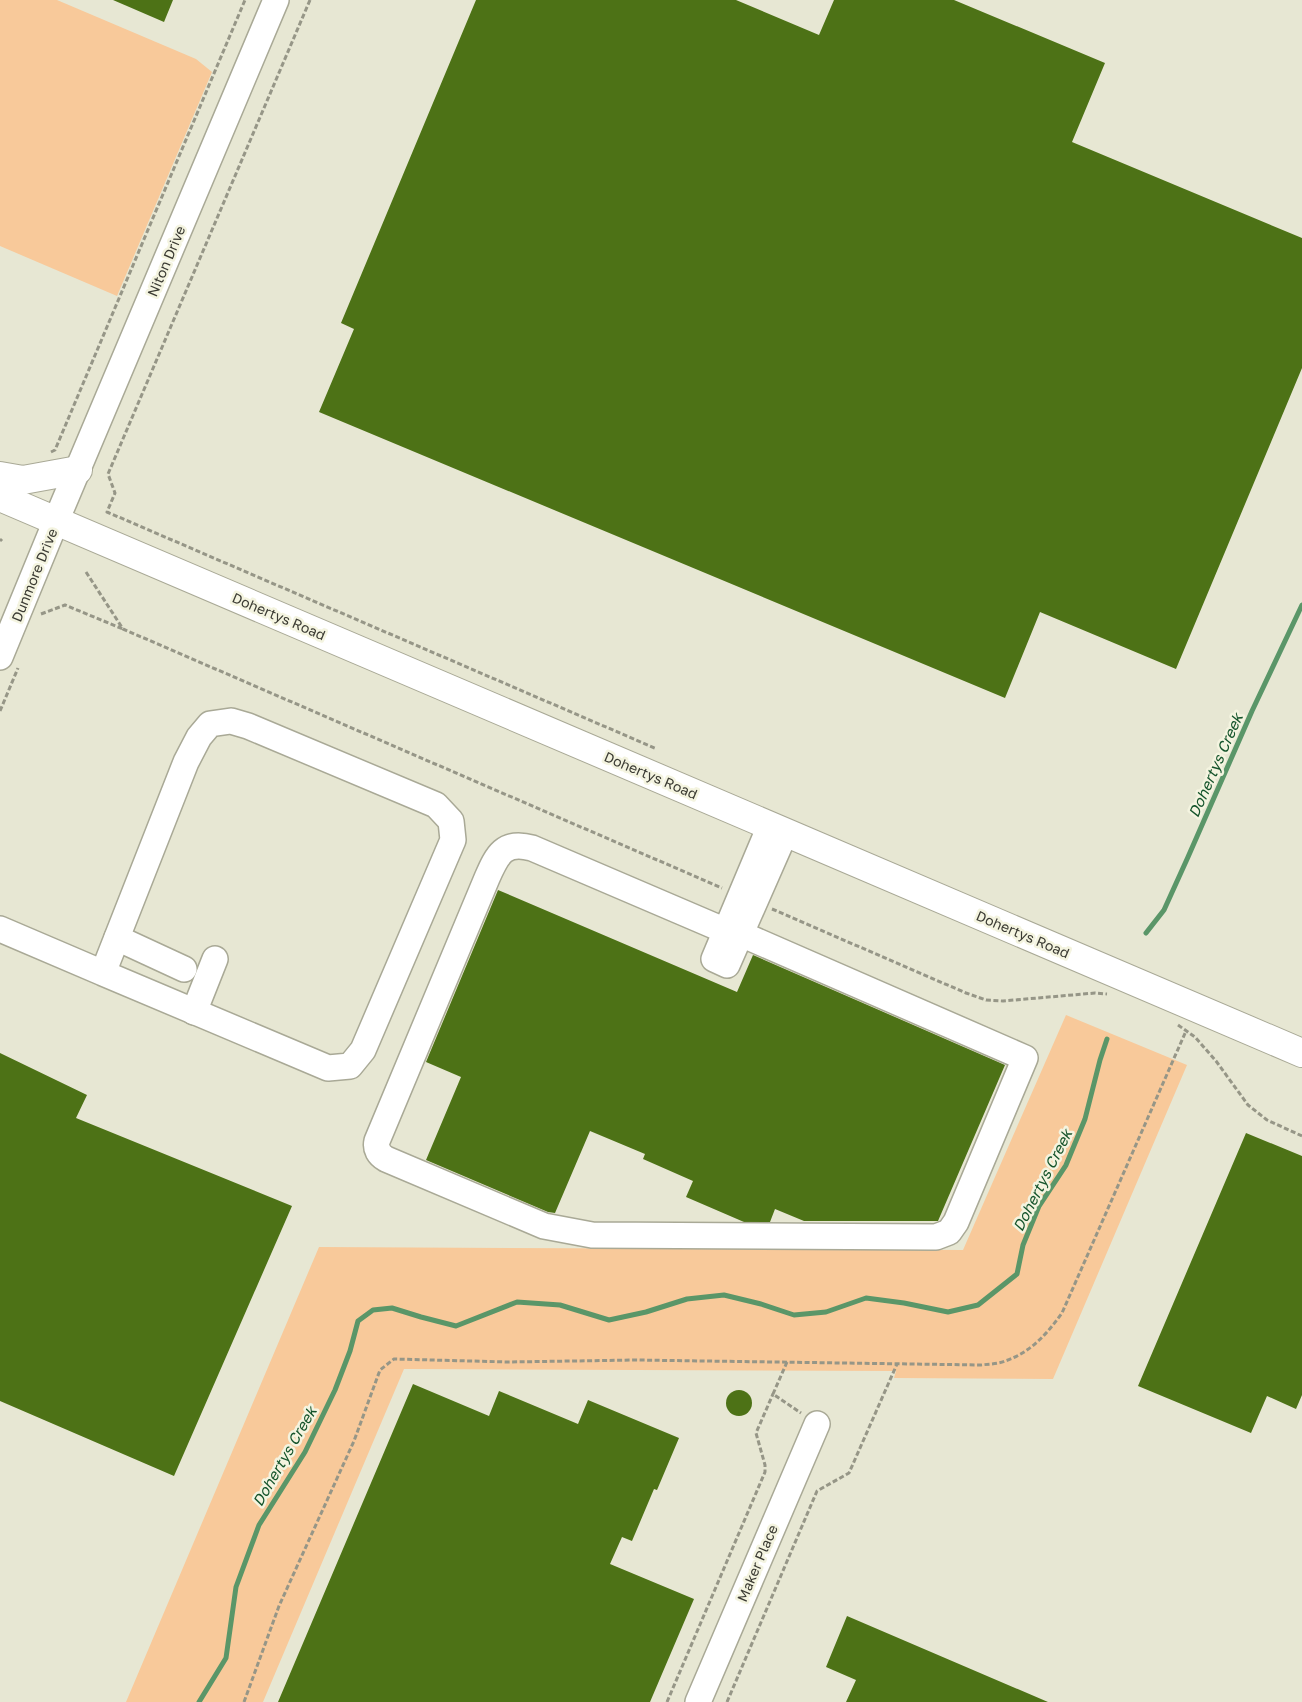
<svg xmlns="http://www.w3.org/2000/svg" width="1302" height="1702" viewBox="0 0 1302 1702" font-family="'Golos Text',sans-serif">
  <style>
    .green { fill: #f8c99a }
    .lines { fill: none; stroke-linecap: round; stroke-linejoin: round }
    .stream { stroke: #5a9668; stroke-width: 5 }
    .building { fill: #4d7216 }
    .minor-casing { stroke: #a9a996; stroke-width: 28 }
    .major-casing { stroke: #a9a996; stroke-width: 30 }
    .path { stroke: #969687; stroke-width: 3; stroke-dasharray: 5 2.5; stroke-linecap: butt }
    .minor { stroke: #fff; stroke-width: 25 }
    .major { stroke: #fff; stroke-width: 28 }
    .labels { text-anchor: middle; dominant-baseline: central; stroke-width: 5; stroke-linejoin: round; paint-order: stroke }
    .street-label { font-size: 14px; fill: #3b3b33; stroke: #f4f4e0 }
    .water-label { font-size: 15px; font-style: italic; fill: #15542b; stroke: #f4f4e0 }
  </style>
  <rect width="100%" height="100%" fill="#e7e7d3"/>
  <g class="green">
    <path d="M0,0H57L196,59L212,72L117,296L0,246Z"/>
    <path d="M1066,1015L1187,1065L1053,1379L894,1378L896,1371L404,1369L263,1702H126L319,1247L963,1250Z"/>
  </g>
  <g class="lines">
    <g class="stream">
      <path d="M1146,933L1164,910L1188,857L1252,711L1302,605"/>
      <path d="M199,1702L226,1658L236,1587L259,1525L305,1452L335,1390L350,1351L358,1321L373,1310L392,1308L421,1317L456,1326L517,1302L560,1305L609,1320L646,1312L687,1299L724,1295L761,1304L794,1315L826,1312L866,1298L904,1303L948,1312L978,1305L1017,1274L1023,1245L1039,1206L1066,1165L1085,1119L1100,1060L1107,1039"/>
    </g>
  </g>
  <g class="building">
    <path d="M113,0H173L164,22Z"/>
    <path d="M476,0H736L819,35L834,0H954L1105,63L1072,142L1302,238V368L1176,669L1040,612L1005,698L319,412L354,329L341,323Z"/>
    <path d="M498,890L737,992L753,955L1005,1065L938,1221H804L775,1209L770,1222H744L686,1197L693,1181L643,1159L645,1154L590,1131L555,1213L548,1212L426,1160L461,1077L426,1062Z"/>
    <path d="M0,1053L87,1095L76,1118L292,1206L174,1476L0,1401Z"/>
    <path d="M1246,1133L1302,1156V1395L1296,1409L1267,1396L1251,1433L1138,1386Z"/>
    <path d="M413,1384L489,1416L499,1391L578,1424L588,1400L679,1438L657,1490L654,1489L632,1541L622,1537L610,1564L694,1599L650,1702H278Z"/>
    <circle cx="739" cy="1403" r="13"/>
    <path d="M847,1616L1048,1702H846L856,1680L826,1667Z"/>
  </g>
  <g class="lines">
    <g class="minor-casing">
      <g id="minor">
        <path d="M0,657L56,521L276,0"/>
        <path d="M770,826L714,959L727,965L785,833"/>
        <path d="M0,929L103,973L186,762L199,737L210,724L231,721L248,726L436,805L451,821L453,840L363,1050L350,1066L328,1068L103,973"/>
        <path d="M726,931L532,848C504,840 497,855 487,878L377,1141C375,1149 379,1155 386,1159L544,1226L592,1235L936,1237L949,1232L956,1222L1025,1058L741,934"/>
        <path d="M117,938L184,969"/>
        <path d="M194,1012L215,959"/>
        <path d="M698,1702L817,1424"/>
      </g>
    </g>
    <g class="major-casing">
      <g id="major">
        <path d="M0,476L23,480L78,470"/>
        <path d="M0,497L1302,1053"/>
      </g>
    </g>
    <g class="path">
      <path d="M310,0L108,474L115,493L107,512L657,749"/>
      <path d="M51,452L55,450L245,0"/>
      <path d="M0,541L2,539"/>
      <path d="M86,572L123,629L722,888"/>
      <path d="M41,614L65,605L123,629"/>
      <path d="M0,711L18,668"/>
      <path d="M772,909L966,993L986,1000L1003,1001L1095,993L1107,994"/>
      <path d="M1178,1025L1195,1037L1216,1061L1248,1105L1267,1120L1302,1136"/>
      <path d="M787,1362L773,1394L801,1413"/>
      <path d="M244,1702L279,1606L354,1441L380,1370L394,1359L509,1362L636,1360L981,1365C989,1364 998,1364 1005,1361C1030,1353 1047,1334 1062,1313L1186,1031"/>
      <path d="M667,1702L765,1472V1465L756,1433L773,1394"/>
      <path d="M727,1702L817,1491L849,1473L897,1364"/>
    </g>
    <use href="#minor" class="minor"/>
    <use href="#major" class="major"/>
  </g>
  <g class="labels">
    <g class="street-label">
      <text transform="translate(166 261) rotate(-67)">Niton Drive</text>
      <text transform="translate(34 575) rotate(-68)">Dunmore Drive</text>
      <text transform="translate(279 616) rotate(23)">Dohertys Road</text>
      <text transform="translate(651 775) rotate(23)">Dohertys Road</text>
      <text transform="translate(1023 934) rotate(23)">Dohertys Road</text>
      <text transform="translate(757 1563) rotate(-67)">Maker Place</text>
    </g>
    <g class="water-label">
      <text transform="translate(1215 765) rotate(-66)">Dohertys Creek</text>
      <text transform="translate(1042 1180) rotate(-63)">Dohertys Creek</text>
      <text transform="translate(284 1456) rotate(-60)">Dohertys Creek</text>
    </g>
  </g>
</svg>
